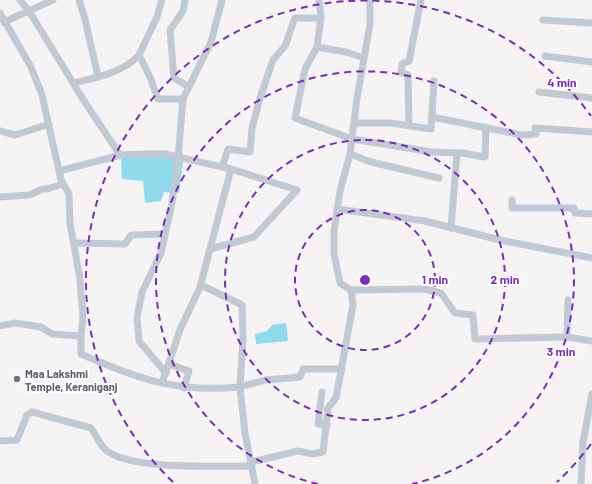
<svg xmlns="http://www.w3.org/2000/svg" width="592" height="484" viewBox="0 0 592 484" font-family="Barlow,sans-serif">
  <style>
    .water { fill: #90daee }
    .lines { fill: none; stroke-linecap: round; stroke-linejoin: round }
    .minor { stroke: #c1cad2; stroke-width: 7 }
    .ring { fill: none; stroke: #7b2cbf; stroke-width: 2; stroke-dasharray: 7 5 }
    .worship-dot { fill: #6b7280; stroke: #fff; stroke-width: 1.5 }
    .labels { text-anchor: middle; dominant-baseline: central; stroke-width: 4; stroke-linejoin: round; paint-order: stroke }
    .worship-label { font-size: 11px; font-weight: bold; fill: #5b616d; stroke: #fff; text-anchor: start }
    .centre { fill: #7b2cbf; stroke: #fff; stroke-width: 2 }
    .ring-label { font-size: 12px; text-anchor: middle; font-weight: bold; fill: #7b2cbf; stroke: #fff; stroke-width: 4; stroke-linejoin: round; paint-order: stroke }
  </style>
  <rect width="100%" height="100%" fill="#f5f3f3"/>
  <g class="water">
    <path d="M165,156L183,162L179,193L164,192L161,201L145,203L143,181L122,179L121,157Z"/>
    <path d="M286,323L288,341L256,344L255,334L267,331L272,325Z"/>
  </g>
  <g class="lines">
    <g class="minor">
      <path d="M20,0L29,11L86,104L120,155"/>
      <path d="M79,0L85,19L98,77"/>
      <path d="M162,0L157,17L139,55L150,77L158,99H183"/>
      <path d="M185,0L183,11L170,30L174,78L189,87"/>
      <path d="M319,0L321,18L317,47L305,69L295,118L352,139L432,152L462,153L485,157L486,127"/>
      <path d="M0,13L31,67L42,95L61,180L69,194L70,223L80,279L83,318L81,336L52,334L41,327L15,323L0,326"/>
      <path d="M543,20L592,23"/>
      <path d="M4,22L53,0"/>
      <path d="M317,47L346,52L364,58"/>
      <path d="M545,56L592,62"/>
      <path d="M73,83C95,78 123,73 139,55"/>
      <path d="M539,92L592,98"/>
      <path d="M432,117L522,135L536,134L535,128L592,132"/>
      <path d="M354,123H391L431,129L434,81"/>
      <path d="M409,126L408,75L401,72L402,64L409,61L421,0"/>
      <path d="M0,131L15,135L49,124"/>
      <path d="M350,154L371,162L439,178"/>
      <path d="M222,167L228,149L250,152L252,128L260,98L273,60L285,46L295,18H321"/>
      <path d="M59,171L121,155L145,154H165L231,169L200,287L180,330L162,383"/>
      <path d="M0,197L29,195L43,189H47L63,184"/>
      <path d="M512,200V208H574L575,213L592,214"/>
      <path d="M337,209L425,221L500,240L592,258"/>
      <path d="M451,228L457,153"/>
      <path d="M74,243L125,244L131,235L164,234"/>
      <path d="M210,249L254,237L297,190L231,169"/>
      <path d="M201,285L242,305L243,338L240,387L265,380L300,377L303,369H342"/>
      <path d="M351,290L424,289L441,293L455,313L473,315L475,339L567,337L592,341"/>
      <path d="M81,336V354C138,379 176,393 240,387L245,433L255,484"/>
      <path d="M567,337L568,300"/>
      <path d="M169,364L189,371L184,388"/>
      <path d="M166,373L139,341L137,317L142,292L161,253L172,203L178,158L183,99L211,42L222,0"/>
      <path d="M322,392L318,424L327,425"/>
      <path d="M0,441L17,440L27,415L32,412L91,428C96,435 100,446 107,451C131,470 220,466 252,466"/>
      <path d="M251,462L298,451L312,454L323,452L328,408L336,398L353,305L351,290L340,283L334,254V231L340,191L350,154L357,98L370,24V0"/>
      <path d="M581,484L583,442L592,394"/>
    </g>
  </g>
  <g class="ring">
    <circle cx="365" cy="280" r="70"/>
    <circle cx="365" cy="280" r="140"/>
    <path d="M318 484A209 209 0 1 1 412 484"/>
    <path d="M591 444A279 279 0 0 1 557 482M173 482A279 279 0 1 1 591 116"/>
  </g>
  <circle class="worship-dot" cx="17" cy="379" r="4"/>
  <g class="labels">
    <g class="worship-label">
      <text x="25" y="373">Maa Lakshmi<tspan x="25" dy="13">Temple, Keraniganj</tspan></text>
    </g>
  </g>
  <circle cx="365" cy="280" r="6" class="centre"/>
  <g class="ring-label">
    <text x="562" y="87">4 min</text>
    <text x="435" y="284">1 min</text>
    <text x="505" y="284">2 min</text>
    <text x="561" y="356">3 min</text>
  </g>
</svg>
